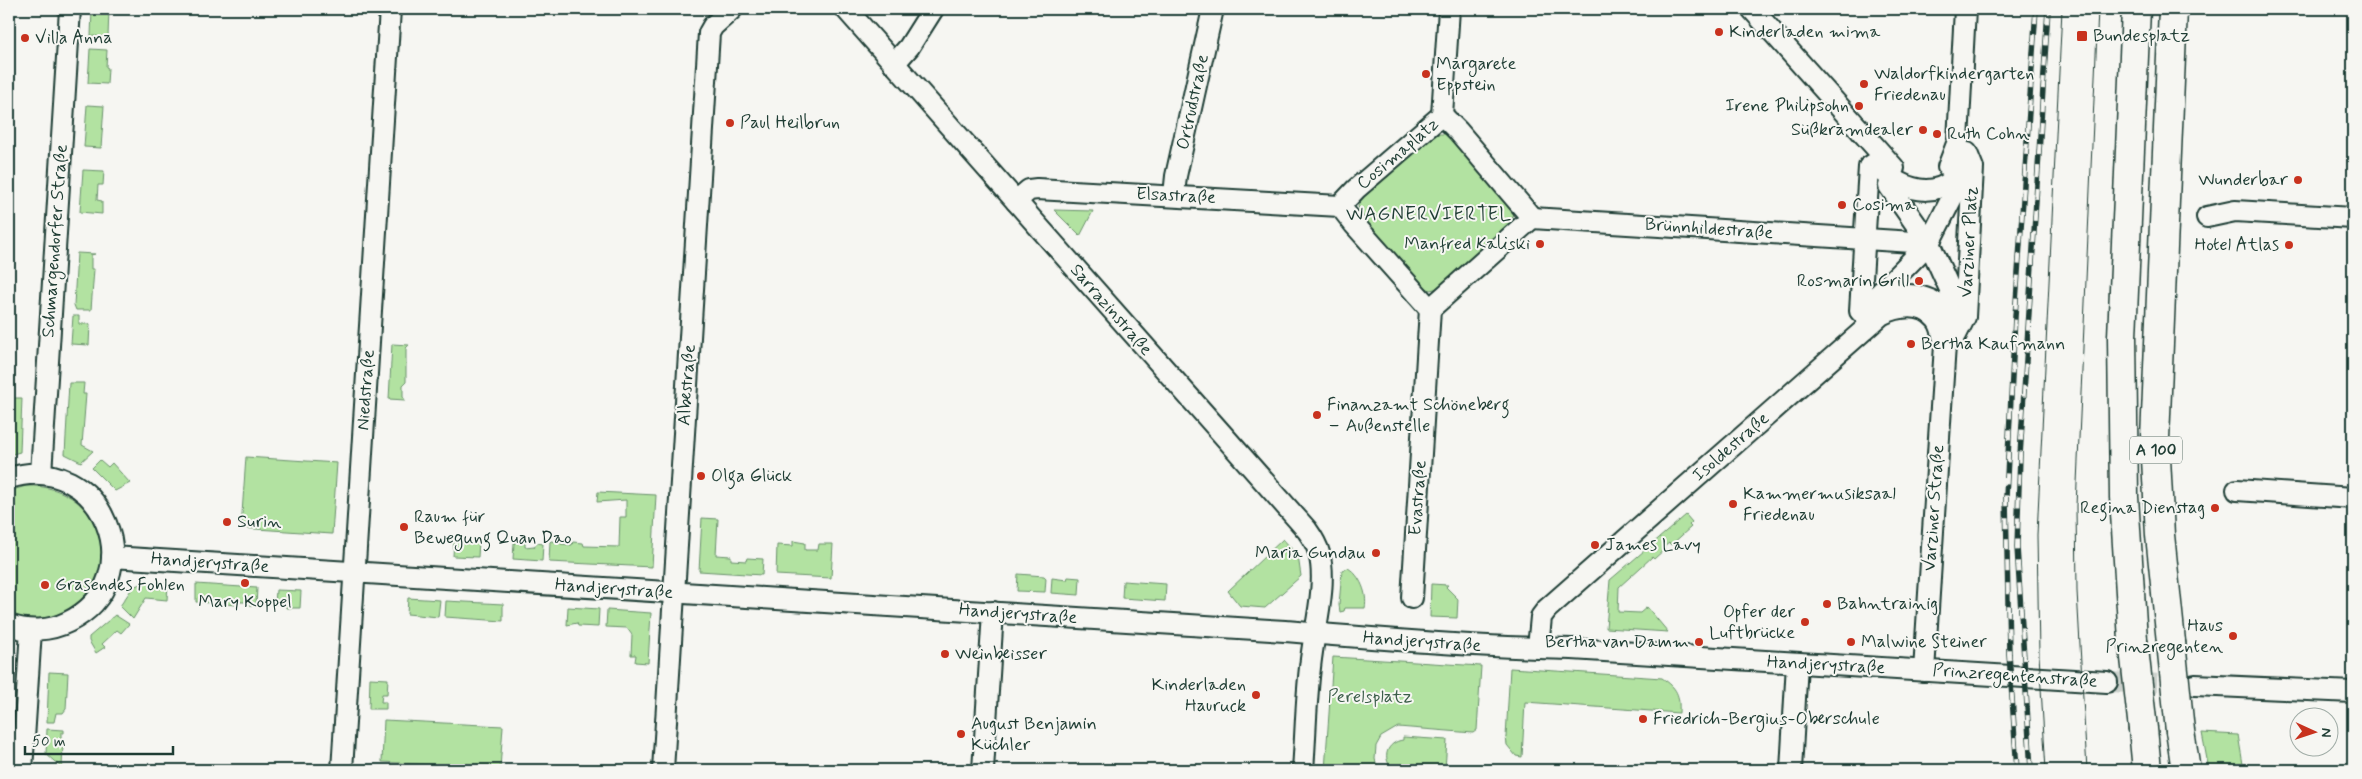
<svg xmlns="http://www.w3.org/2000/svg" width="2362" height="779" viewBox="0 0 2362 779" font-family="Mynerve,sans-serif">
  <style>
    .green { fill: #b2e2a1; stroke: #68906a }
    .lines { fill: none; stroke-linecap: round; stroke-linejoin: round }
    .street-tunnel { stroke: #cbd1cc; stroke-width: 20; stroke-dasharray: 20 10; stroke-linecap: butt }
    .street-casing { stroke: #1f3d34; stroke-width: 24 }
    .highway-casing { stroke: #1f3d34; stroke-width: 31 }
    .street { stroke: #f6f6f2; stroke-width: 20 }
    .highway { stroke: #f6f6f2; stroke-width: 28 }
    .tram { stroke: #1f3d34; stroke-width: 1 }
    .rail-casing { stroke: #1f3d34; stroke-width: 5.5 }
    .rail { stroke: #f6f6f2; stroke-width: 4; stroke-dasharray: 11; stroke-linecap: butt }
    .highway-bridge-casing { stroke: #1f3d34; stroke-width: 31; stroke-linecap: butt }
    .highway-bridge { stroke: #f6f6f2; stroke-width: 28 }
    .poi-dot { fill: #c8321e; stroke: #f6f6f2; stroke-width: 2 }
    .labels { text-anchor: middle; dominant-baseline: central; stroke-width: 4; stroke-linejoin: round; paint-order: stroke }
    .shield { fill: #f6f6f2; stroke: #60746d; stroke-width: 1 }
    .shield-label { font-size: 16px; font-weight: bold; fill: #1f3d34 }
    .poi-label { font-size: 18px; fill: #1f3d34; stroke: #f6f6f2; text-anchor: start }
    .street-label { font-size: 18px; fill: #1f3d34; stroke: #f6f6f2 }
    .park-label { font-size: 18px; fill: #3c5e4a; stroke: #f6f6f2 }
    .neighbourhood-label { font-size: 19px; letter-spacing: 1px; fill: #1f3d34; stroke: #f6f6f2 }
  </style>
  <rect width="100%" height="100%" fill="#f6f6f2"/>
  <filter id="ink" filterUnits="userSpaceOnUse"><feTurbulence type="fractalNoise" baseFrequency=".02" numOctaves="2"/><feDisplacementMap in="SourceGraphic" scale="10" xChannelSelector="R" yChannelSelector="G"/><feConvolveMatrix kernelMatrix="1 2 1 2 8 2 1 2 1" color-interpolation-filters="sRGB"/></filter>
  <g filter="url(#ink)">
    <g class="green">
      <path d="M92,9H109L108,37L91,36Z"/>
      <path d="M90,49L107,50L106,67L108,68L107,84L88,83Z"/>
      <path d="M87,105L104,106L101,148L84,147Z"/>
      <path d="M1438,134H1445L1451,138L1511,207L1514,214L1510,225L1439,288L1430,290L1423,286L1362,217L1358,206L1363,196L1433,136Z"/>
      <path d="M83,170L104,171L103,185H98L97,200L102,201V214L80,212Z"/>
      <path d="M1054,210L1093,211L1080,236Z"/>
      <path d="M77,253L95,254L91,255V269H94L91,310H76L74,305Z"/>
      <path d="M73,316H79V324H90L89,345L71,344Z"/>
      <path d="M392,344L409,345L406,348V382L403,385V397L405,400L389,399Z"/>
      <path d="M69,383H84L83,394H86L82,445L93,451L81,462L65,454Z"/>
      <path d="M9,398H22L20,452L9,455Z"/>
      <path d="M246,457L337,463L332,534L241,528Z"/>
      <path d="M100,460L108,467L112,463L130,483L115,491L92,468Z"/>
      <path d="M26,486C109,483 131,589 57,615C41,620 24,620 9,613V491Z"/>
      <path d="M598,492L656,495L652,567L549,562L550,541L561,542V544L572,545L573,542L583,543L584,546L619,547L620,517H626V500L597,502Z"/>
      <path d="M1686,515L1692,522L1689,525L1691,527L1671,545L1669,543L1664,547L1665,549L1654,559L1652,557L1619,587L1618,612L1640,613L1647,607L1668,632L1606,628L1610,580Z"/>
      <path d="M702,518L718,519L716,555L731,556V560L746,561L747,558L763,559L762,575L699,571Z"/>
      <path d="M457,539L479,540L478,557L453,556L454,540Z"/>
      <path d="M1283,539L1298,556L1301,576L1265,608L1240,606L1228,591Z"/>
      <path d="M793,541L805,543V550H818L819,544H833L831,578L776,575L777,545L793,546Z"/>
      <path d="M517,542H525V547L534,546V548L537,543L543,544L542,561L513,559L514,543Z"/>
      <path d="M1348,568C1360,575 1368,594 1365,608H1345L1344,611L1340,612L1339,605L1342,571Z"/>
      <path d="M1018,574L1044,576L1046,578L1045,592L1017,591Z"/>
      <path d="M1068,577L1080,578L1079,595L1051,593L1052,578L1067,580Z"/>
      <path d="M1123,581L1166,584L1165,601L1122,598Z"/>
      <path d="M145,582L168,583L167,600L146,598L133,619L120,606L133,587Z"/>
      <path d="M196,584L257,588L256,606L250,605V602H238V605L196,602Z"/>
      <path d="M1431,584L1448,585L1446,587L1458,599L1457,618L1430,617Z"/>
      <path d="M276,590L301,591L300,608H286V605L275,604Z"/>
      <path d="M408,598L440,600L438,617L407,614Z"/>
      <path d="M446,601L503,604V621L445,617Z"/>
      <path d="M568,607L599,609L598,627L578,626L577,623L567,625Z"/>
      <path d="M607,610L651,613L648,663L635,662L636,655H631L632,635L627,628L606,627Z"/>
      <path d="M115,615L129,624L121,633L117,630L102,644L105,647L96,653L89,641V637Z"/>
      <path d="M1333,657L1481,666L1477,730L1473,733L1398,727L1381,737L1376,746L1375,759L1378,770H1325Z"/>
      <path d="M1510,668L1662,678C1677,688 1680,695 1679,713L1525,702L1522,757L1516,756L1507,745L1506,737Z"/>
      <path d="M49,672L68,673L66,709L63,713H56L54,722H47Z"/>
      <path d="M370,678L388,679L387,694H382L381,702H386V709H369Z"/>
      <path d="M384,720L503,726L500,769L382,762Z"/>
      <path d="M47,729L64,730V733H61V742L63,743L62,768L46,754Z"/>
      <path d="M2202,733L2238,735L2244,770H2209Z"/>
      <path d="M1403,737L1447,740L1445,770L1393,769C1381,758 1387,742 1403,740Z"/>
    </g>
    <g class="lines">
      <path class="street-tunnel" d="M2107,682L2188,685"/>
      <g class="street-casing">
        <g id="street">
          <path d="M846,9L1307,530C1312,537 1317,545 1319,553C1327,582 1316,623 1312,652C1306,691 1306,731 1303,770"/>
          <path d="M1752,9L1894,168"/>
          <path d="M894,64L909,47L933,9"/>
          <path d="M1442,115L1458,131L1532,218L1430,309L1354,224L1340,206L1356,189Z"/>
          <path d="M1442,115L1449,9"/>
          <path d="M1967,153L1973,168L1965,317L1956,335C1952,302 1915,287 1887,299C1878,303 1871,310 1865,316L1860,311L1869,167L1875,163C1903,196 1953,205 1967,153Z"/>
          <path d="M1948,167L1958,141L1965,9"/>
          <path d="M1889,186L1929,243L1962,316"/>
          <path d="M1174,195L1176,176L1213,9"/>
          <path d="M1016,201L1029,190L1037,189L1340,206"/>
          <path d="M2207,217L2235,211L2353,218"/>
          <path d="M1532,218L1929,243"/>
          <path d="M1876,297L1929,243L1961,180"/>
          <path d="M41,474L70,9"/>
          <path d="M9,478C102,449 155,579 68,622C50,631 28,632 9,625"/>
          <path d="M2237,490L2353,498"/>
          <path d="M112,557L1285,631C1381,639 1476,647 1572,649L2107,682"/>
          <path d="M1412,598L1430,309"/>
          <path d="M1538,648L1541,617L1547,609L1881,315C1898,306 1922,302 1936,319C1942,325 1943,337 1945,345L1924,671"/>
          <path d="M2195,685L2353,692"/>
          <path d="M22,770L31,630"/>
          <path d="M342,770L390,9"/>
          <path d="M663,770L709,33L713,26L732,9"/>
          <path d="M983,770L993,612"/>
          <path d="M1791,770L1797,663"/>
        </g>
      </g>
      <g class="highway-casing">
        <g id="highway">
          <path d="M2133,640L2124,497L2122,337L2136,9"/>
          <path d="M2171,642L2160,535L2155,439L2173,9"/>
          <path d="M2143,729L2147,770"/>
          <path d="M2180,731L2186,770"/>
        </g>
      </g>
      <use href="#street" class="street"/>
      <use href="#highway" class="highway"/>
      <g class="tram">
        <path d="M2046,770L2039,655L2037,535L2062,9"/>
        <path d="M2087,770L2077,591L2076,506L2098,9"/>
      </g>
      <g class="rail-casing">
        <g id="rail">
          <path d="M2017,770L2009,654L2006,497L2015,317L2036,9"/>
          <path d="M2031,770L2017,547L2020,456L2048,9"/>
        </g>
      </g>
      <use href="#rail" class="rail"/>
      <g class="highway-bridge-casing">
        <g id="highway-bridge">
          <path d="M2133,640L2143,729"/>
          <path d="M2171,642L2180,731"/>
        </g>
      </g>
      <use href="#highway-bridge" class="highway-bridge"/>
    </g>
  </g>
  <g class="poi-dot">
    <circle cx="1719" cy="32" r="5"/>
    <rect x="2076" y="30" width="12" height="12" rx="2.5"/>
    <circle cx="25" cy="38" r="5"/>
    <circle cx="1426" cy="74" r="5"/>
    <circle cx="1864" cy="84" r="5"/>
    <circle cx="1859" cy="106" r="5"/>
    <circle cx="730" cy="123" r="5"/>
    <circle cx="1923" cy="130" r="5"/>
    <circle cx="1937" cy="134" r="5"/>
    <circle cx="2298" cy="180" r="5"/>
    <circle cx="1842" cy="205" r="5"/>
    <circle cx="1540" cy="244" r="5"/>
    <circle cx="2289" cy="245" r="5"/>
    <circle cx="1919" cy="281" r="5"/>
    <circle cx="1911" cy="344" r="5"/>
    <circle cx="1317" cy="415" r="5"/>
    <circle cx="701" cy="476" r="5"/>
    <circle cx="1733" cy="504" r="5"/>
    <circle cx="2215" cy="508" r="5"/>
    <circle cx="227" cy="522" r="5"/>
    <circle cx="404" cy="527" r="5"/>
    <circle cx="1595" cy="545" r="5"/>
    <circle cx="1376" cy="553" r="5"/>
    <circle cx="245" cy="583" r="5"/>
    <circle cx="45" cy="585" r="5"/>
    <circle cx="1827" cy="604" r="5"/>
    <circle cx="1805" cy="622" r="5"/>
    <circle cx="2233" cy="636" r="5"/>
    <circle cx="1699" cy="642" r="5"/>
    <circle cx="1851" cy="642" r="5"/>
    <circle cx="945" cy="654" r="5"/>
    <circle cx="1256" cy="695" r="5"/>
    <circle cx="1643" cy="719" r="5"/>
    <circle cx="961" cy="734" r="5"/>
  </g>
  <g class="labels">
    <rect class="shield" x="2130" y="436.5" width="52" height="27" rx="4"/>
    <g class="shield-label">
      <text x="2156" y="450">A 100</text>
    </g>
    <g class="poi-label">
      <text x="1729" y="32">Kinderladen mima</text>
      <text x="2093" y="36">Bundesplatz</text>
      <text x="35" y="38">Villa Anna</text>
      <text x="1436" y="64">Margarete<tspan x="1436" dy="21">Eppstein</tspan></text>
      <text x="1874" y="74">Waldorfkindergarten<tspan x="1874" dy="21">Friedenau</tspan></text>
      <text x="1849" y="106" text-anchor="end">Irene Philipsohn</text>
      <text x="740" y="123">Paul Heilbrun</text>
      <text x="1913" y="130" text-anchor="end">Süßkramdealer</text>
      <text x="1947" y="134">Ruth Cohn</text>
      <text x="2288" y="180" text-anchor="end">Wunderbar</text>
      <text x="1852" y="205">Cosima</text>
      <text x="1530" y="244" text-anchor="end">Manfred Kaliski</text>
      <text x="2279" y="245" text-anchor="end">Hotel Atlas</text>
      <text x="1909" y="281" text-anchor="end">Rosmarin Grill</text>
      <text x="1921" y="344">Bertha Kaufmann</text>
      <text x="1327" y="405">Finanzamt Schöneberg<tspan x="1327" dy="21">– Außenstelle</tspan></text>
      <text x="711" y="476">Olga Glück</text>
      <text x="1743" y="494">Kammermusiksaal<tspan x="1743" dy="21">Friedenau</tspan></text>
      <text x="2205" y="508" text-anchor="end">Regina Dienstag</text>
      <text x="414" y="517">Raum für<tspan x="414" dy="21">Bewegung Quan Dao</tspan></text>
      <text x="237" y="522">Surin</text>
      <text x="1605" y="545">James Lavy</text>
      <text x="1366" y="553" text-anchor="end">Maria Gundau</text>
      <text x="55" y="585">Grasendes Fohlen</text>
      <text x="245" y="602" text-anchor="middle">Mary Koppel</text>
      <text x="1837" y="604">Bahntrainig</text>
      <text x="1795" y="612" text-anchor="end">Opfer der<tspan x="1795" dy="21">Luftbrücke</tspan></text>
      <text x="2223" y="626" text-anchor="end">Haus<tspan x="2223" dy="21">Prinzregenten</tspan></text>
      <text x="1689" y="642" text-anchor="end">Bertha van Damm</text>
      <text x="1861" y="642">Malwine Steiner</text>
      <text x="955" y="654">Weinbeisser</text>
      <text x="1246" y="685" text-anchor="end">Kinderladen<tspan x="1246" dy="21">Hauruck</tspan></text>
      <text x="1653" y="719">Friedrich-Bergius-Oberschule</text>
      <text x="971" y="724">August Benjamin<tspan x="971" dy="21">Küchler</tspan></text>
    </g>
    <g class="street-label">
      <text transform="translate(1193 102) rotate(-78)">Ortrudstraße</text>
      <text transform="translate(1398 154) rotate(-40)">Cosimaplatz</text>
      <text transform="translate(1176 196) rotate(3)">Elsastraße</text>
      <text transform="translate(1709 229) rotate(4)">Brünnhildestraße</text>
      <text transform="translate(55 241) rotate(-86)">Schmargendorfer Straße</text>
      <text transform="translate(1969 242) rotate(-87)">Varziner Platz</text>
      <text transform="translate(1111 310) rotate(49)">Sarrazinstraße</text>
      <text transform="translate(687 385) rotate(-86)">Albestraße</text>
      <text transform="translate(366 390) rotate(-86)">Niedstraße</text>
      <text transform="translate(1731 447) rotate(-41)">Isoldestraße</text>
      <text transform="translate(1418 498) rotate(-86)">Evastraße</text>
      <text transform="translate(1934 508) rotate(-86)">Varziner Straße</text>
      <text transform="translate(210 563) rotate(4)">Handjerystraße</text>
      <text transform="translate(614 589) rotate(4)">Handjerystraße</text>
      <text transform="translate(1018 614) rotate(4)">Handjerystraße</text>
      <text transform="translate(1422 642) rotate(4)">Handjerystraße</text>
      <text transform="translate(1826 665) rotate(3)">Handjerystraße</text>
      <text transform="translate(2015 676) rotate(4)">Prinzregentenstraße</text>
    </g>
    <g class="park-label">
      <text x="1370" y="697">Perelsplatz</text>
    </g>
    <g class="neighbourhood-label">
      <text x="1429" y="214">WAGNERVIERTEL</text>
    </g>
  </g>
  <rect width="2362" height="779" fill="none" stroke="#f6f6f2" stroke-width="30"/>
  <rect x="15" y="15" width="2332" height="749" fill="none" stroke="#1f3d34" stroke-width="2" filter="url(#ink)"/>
  <g transform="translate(2314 732) rotate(93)"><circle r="24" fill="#f6f6f2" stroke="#a0aca6"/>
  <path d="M0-4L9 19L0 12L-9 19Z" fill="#c8321e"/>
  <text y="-8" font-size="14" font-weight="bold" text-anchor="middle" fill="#1f3d34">N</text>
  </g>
  <path d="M25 746v8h148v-8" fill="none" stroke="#1f3d34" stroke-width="2.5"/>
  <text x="32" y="746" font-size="15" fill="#1f3d34" stroke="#f6f6f2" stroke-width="4" paint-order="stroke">50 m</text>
</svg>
